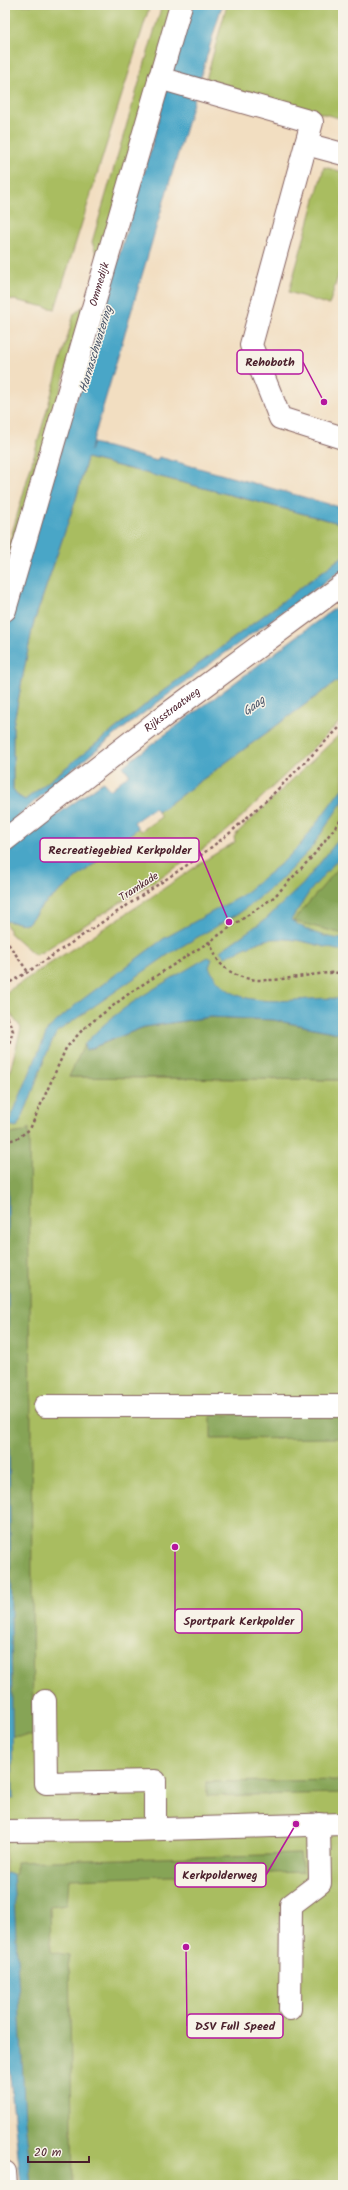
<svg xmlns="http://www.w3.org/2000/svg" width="348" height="2190" viewBox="0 0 348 2190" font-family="Kalam,sans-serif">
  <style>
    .green { fill: #a9bd61; stroke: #7a6e46 }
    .forest { fill: #86a457; stroke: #686241 }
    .water { fill: #49a6c7; stroke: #4a6279 }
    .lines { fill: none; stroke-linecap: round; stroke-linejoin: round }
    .minor-casing { stroke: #856260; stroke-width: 24 }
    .path { stroke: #856260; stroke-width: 2.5; stroke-dasharray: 3 3; stroke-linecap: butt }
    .minor { stroke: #fff; stroke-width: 22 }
    .labels { text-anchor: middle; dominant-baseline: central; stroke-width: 3; stroke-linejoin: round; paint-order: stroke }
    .street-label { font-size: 11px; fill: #4a1f2b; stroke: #f7f3e8 }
    .water-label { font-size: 12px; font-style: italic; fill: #4a5569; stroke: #f7f3e8 }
    .leader { fill: none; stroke: #b5179e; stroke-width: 1.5 }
    .callout-dot { fill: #b5179e; stroke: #f7f3e8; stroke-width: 1.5 }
    .callout { fill: #f7f3e8; stroke: #b5179e; stroke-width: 1.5 }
    .callout-label { font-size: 12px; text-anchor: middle; font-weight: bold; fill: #4a1f2b }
  </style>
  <rect width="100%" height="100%" fill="#f7f3e8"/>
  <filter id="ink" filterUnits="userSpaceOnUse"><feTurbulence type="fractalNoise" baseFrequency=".025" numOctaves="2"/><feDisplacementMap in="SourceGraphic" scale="8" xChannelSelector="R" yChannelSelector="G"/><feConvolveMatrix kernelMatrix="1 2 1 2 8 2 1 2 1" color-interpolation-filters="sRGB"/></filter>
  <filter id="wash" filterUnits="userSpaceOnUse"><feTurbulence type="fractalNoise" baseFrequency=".012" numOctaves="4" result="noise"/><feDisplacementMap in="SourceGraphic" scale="16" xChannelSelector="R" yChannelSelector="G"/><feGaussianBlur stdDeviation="0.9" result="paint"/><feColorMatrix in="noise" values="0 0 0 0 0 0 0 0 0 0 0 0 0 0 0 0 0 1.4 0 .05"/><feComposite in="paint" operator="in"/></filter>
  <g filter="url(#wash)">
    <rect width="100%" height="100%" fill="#f2dec1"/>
    <g class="green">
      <path d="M5,5H150L55,309L5,298Z"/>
      <path d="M162,5H176L98,259L92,242Z"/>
      <path d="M227,5H343V119L205,83Z"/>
      <path d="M324,167L343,172V271L339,273L329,305L289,292Z"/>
      <path d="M83,306L5,599V558L74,314Z"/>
      <path d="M87,458L343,524V556L159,694L25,800L18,796L13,789V726L33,625L76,499Z"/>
      <path d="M343,677V719L228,830L191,858L42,952L35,955L10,933L5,921L27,924L43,905L138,828L141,831L161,817L158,812Z"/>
      <path d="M343,731V1034L144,1027L86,1050L69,1077L343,1080V2185H29L5,1936L7,1736L5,1163L10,1134L5,1139V1091L21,1028C14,1018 0,1004 8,991L144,902L210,857L235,842L234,837L238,832Z"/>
    </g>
    <g class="forest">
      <path d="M343,863V934L293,921Z"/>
      <path d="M210,1017L274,1020L343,1034V1080L69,1077L84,1045L87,1050L144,1027Z"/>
      <path d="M29,1128L33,1736H7L5,1163L10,1134L24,1132Z"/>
      <path d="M343,1414V1438L211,1439V1415Z"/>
      <path d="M343,1780V1793L207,1796V1782Z"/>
      <path d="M300,1854L303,1872L69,1879L67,1904L50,1906L51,1952L69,1955L73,2185H29L5,1936V1876L16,1874V1862Z"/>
    </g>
    <g class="water">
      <path d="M194,5H222L90,451L93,443L157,461L159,457L343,508V524L87,458L76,499L33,625L13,726V789L18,796L25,800L159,694L343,556V569C231,649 116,727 14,820L26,837L103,782L110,790L129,774L123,766L343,602V677L158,812L154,808L134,822L138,828L43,905L27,924L5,921V636L146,166L172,71Z"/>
      <path d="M343,787V801L310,850L278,882L241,912L172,952L57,1032C40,1062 34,1097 17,1127L8,1125L48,1029L79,1002L163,939L241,896L283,862L301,844Z"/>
      <path d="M343,834V853L310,891L291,920C307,931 324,938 343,939V951C319,947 298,937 273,939C261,939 237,952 225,957L220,951L266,919L303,884Z"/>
      <path d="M208,957L212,959L209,967C233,1019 299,994 343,999V1034L274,1020L210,1017L144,1027L86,1050L84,1045C117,1006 165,983 208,957Z"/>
      <path d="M5,1170L8,1177V1346L13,1798H5Z"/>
      <path d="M7,1873L13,1875L25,2121L32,2185H21L5,2028V1874Z"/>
    </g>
  </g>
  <g filter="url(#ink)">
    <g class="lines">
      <g class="minor-casing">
        <g id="minor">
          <path d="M159,78L312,122L306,144"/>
          <path d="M343,154L306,144L251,345L280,418L343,438"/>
          <path id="s1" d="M5,610L181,5"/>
          <path id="s2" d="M5,840L159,720L343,584"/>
          <path d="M45,1406H343"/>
          <path d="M45,1701L46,1783L155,1781V1829"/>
          <path d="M5,1831L128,1830L343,1824"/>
          <path d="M290,2009L291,1905L320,1883L319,1824"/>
          <path d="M5,2172L6,2185"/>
        </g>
      </g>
      <g class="path">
        <path d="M5,939L28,972"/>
        <path d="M209,942C213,949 216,959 221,964C251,996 305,970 343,973"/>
        <path d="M5,985L28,972L196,859L231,832L271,796L343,724"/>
        <path d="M5,1012L13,1031L5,1056"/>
        <path d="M5,1025L7,1016"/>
        <path d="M5,1142L18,1138L30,1129L66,1048L84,1028L131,992L209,942L274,897L312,857L343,817"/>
      </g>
      <use href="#minor" class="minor"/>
    </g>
  </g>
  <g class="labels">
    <g class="street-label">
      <text stroke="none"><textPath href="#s1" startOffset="339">Ommedijk</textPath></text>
      <text stroke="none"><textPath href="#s2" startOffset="212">Rijksstraatweg</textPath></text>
      <text transform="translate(139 887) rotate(-33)">Tramkade</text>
    </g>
    <g class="water-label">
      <text transform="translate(96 349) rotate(-73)">Harnaschwatering</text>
      <text transform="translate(254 706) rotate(-37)">Gaag</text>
    </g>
  </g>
  <path class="leader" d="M324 402L303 362M229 922L199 850M175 1547L175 1621M296 1824L266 1875M186 1947L187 2026"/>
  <g class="callout-dot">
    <circle cx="324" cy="402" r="4"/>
    <circle cx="229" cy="922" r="4"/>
    <circle cx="175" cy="1547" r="4"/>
    <circle cx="296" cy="1824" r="4"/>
    <circle cx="186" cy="1947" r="4"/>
  </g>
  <g class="callout">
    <rect x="237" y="350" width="66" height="24" rx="4"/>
    <rect x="40" y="838" width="159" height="24" rx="4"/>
    <rect x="175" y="1609" width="127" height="24" rx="4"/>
    <rect x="175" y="1863" width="91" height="24" rx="4"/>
    <rect x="187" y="2014" width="96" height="24" rx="4"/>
  </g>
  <g class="callout-label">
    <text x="270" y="366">Rehoboth</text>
    <text x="120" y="854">Recreatiegebied Kerkpolder</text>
    <text x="239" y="1625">Sportpark Kerkpolder</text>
    <text x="220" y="1879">Kerkpolderweg</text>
    <text x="235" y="2030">DSV Full Speed</text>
  </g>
  <rect width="348" height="2190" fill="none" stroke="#f7f3e8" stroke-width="20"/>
  <path d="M28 2156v6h61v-6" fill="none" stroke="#4a1f2b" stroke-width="2"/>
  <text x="34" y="2156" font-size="12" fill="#4a1f2b" stroke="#f7f3e8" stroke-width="3" paint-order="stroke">20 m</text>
</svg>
